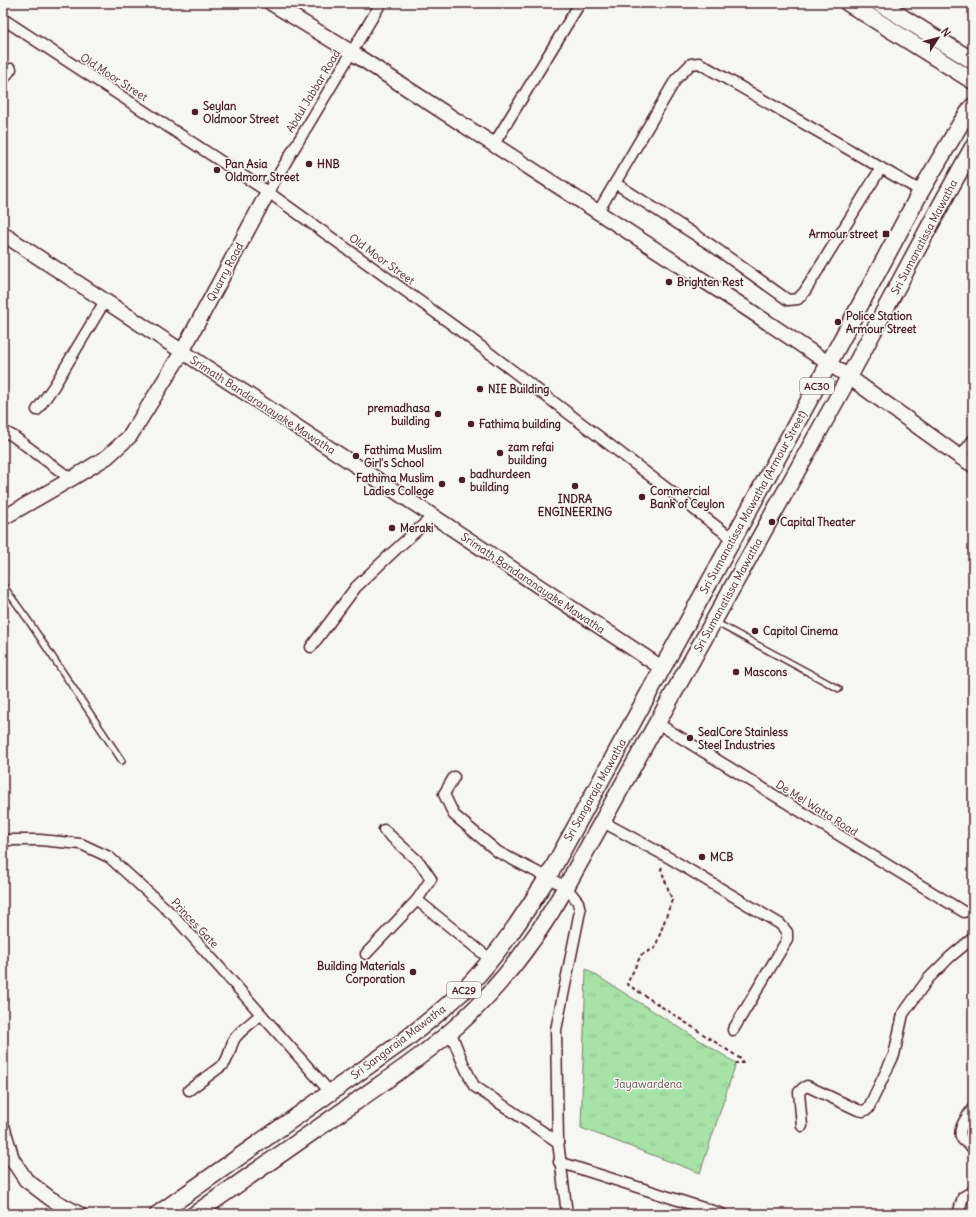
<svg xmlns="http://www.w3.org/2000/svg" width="976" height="1217" viewBox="0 0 976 1217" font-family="Delius,sans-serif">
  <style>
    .park { fill: url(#park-tufts); stroke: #788069 }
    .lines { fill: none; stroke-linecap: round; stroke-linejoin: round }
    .canal { stroke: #9fd1fc; stroke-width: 13 }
    .lane-casing { stroke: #4a1f2b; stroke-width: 8 }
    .street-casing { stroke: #4a1f2b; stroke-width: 13 }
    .secondary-casing { stroke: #4a1f2b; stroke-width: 17 }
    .primary-casing { stroke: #4a1f2b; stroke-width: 19 }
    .path { stroke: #4a1f2b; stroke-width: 2; stroke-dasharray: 4 3; stroke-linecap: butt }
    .lane { stroke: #f6f6f2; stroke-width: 5 }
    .street { stroke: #f6f6f2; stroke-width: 10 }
    .secondary { stroke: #f6f6f2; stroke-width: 14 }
    .primary { stroke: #f6f6f2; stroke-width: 16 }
    .poi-dot { fill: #4a1f2b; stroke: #f6f6f2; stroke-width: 1.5 }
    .labels { text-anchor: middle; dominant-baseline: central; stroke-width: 3; stroke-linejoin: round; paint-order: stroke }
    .shield { fill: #f6f6f2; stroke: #7e6067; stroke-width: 1 }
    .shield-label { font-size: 10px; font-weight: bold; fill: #4a1f2b }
    .street-label { font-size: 11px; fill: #4a1f2b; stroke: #f6f6f2 }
    .poi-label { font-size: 11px; font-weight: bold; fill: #4a1f2b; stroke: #f6f6f2; text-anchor: start }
    .park-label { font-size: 11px; fill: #61504a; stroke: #f6f6f2 }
  </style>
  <defs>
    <pattern id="park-tufts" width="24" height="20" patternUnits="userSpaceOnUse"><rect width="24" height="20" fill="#a7e2a7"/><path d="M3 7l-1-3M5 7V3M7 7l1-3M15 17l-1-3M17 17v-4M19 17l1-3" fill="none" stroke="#91c190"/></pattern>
  </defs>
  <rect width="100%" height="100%" fill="#f6f6f2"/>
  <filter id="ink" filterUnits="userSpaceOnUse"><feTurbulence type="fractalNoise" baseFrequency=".025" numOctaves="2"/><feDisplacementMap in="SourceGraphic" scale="8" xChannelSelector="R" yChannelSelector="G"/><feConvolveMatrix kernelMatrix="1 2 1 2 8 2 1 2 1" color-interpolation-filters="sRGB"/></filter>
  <g filter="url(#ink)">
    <path class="park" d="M586,969L736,1063L700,1173L581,1128Z"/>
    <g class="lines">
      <path class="canal" d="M3,1211L9,1214"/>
      <g class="lane-casing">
        <g id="lane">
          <path d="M3,585L28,620L122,761"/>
          <path d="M715,622L839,689"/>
        </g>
      </g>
      <g class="street-casing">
        <g id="street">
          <path d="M3,19L268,192L454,326L733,539"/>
          <path d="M3,80L11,69"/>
          <path d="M494,144L580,3"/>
          <path d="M615,183L711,245L788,300L798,299L805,291L881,168"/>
          <path d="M268,192L381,3"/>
          <path d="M598,212L676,79L691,64L699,63L921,191"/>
          <path d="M37,410L54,386L105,301"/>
          <path d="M3,431L13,436L71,479"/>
          <path d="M960,457L973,440"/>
          <path d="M311,647L356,587L394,551L433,516"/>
          <path d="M657,723L964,912"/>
          <path d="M454,777L444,794L454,815L498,852L566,887L578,902L580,911L556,1030L558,1142L567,1214"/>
          <path d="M603,822L666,856L780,924L787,932V940L733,1030"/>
          <path d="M3,840H40L81,844L109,857L174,916L330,1092"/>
          <path d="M417,900L491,960"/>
          <path d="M366,954L417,900L431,879L420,863L384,830"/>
          <path d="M450,1031L463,1063L474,1086L558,1142"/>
          <path d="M189,1090L224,1064C230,1056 230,1046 235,1038C242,1029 253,1022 261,1014"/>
          <path d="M973,1108C968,1116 955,1130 963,1140C966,1143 970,1145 973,1148"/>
          <path d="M802,1126L799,1092L803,1088L807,1086L858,1110L863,1111L868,1109L894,1055L903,1014L928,979L950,957L973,938"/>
          <path d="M559,1162L722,1214"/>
          <path d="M958,1214L963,1197L973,1191"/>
        </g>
      </g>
      <g class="secondary-casing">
        <g id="secondary">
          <path d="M271,3L351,52L749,310L849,377L960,457L973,465"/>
          <path d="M3,234L433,516L662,668"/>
          <path d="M3,518L71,479L107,457L130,436L182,352L268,192"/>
          <path d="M3,1129L12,1159L26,1180L51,1199L79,1214"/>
        </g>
      </g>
      <g class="primary-casing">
        <g id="primary">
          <path d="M848,3L973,81"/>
          <path d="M879,3L973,61"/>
          <path d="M158,1214L405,1040C426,1023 447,1007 466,988C498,955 523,916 548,877L813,393L921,191L961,123L973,106"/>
          <path d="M195,1214C248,1177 301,1140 354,1103C389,1078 426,1054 458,1025C502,985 537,938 566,887L849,377L942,203L973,147"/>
        </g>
      </g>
      <path class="path" d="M662,867L661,869L672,900L655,948L641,955L627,984L741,1059L743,1063H736"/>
      <use href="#lane" class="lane"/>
      <use href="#street" class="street"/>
      <use href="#secondary" class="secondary"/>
      <use href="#primary" class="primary"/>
    </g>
  </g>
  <g class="poi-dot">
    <circle cx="195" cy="112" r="4"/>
    <circle cx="309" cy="164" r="4"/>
    <circle cx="217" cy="170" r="4"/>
    <rect x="882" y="230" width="8" height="8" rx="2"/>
    <circle cx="669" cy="282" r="4"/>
    <circle cx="838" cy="322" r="4"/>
    <circle cx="480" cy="389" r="4"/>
    <circle cx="438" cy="414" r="4"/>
    <circle cx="471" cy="424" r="4"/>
    <circle cx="500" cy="453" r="4"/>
    <circle cx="356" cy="456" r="4"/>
    <circle cx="462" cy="480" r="4"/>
    <circle cx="442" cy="484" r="4"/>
    <circle cx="575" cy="486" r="4"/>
    <circle cx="642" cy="497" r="4"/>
    <circle cx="772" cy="522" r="4"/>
    <circle cx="392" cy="528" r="4"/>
    <circle cx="755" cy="631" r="4"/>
    <circle cx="736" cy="672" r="4"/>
    <circle cx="690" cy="738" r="4"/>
    <circle cx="702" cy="857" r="4"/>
    <circle cx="413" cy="972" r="4"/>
  </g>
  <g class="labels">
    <g class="shield">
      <rect x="800" y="378" width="34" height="16" rx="3"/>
      <rect x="447" y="982" width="34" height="16" rx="3"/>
    </g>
    <g class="shield-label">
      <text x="817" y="386">AC30</text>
      <text x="464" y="990">AC29</text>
    </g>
    <g class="street-label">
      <text transform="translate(114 77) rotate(33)">Old Moor Street</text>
      <text transform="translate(313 91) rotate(-59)">Abdul Jabbar Road</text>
      <text transform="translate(924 237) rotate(-62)">Sri Sumanatissa Mawatha</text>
      <text transform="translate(382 259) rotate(36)">Old Moor Street</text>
      <text transform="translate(225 272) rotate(-62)">Quarry Road</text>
      <text transform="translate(263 405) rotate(33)">Srimath Bandaranayake Mawatha</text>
      <text transform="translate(753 502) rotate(-61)">Sri Sumanatissa Mawatha (Armour Street)</text>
      <text transform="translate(533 583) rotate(34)">Srimath Bandaranayake Mawatha</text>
      <text transform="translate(728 595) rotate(-61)">Sri Sumanatissa Mawatha</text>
      <text transform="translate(595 790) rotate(-61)">Sri Sangaraja Mawatha</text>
      <text transform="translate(817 808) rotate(32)">De Mel Watta Road</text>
      <text transform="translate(195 923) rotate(47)">Princes Gate</text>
      <text transform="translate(398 1042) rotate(-37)">Sri Sangaraja Mawatha</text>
    </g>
    <g class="poi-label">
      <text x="203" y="106">Seylan<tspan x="203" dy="13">Oldmoor Street</tspan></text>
      <text x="225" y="164">Pan Asia<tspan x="225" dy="13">Oldmorr Street</tspan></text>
      <text x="317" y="164">HNB</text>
      <text x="878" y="234" text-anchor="end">Armour street</text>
      <text x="677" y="282">Brighten Rest</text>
      <text x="846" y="316">Police Station<tspan x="846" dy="13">Armour Street</tspan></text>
      <text x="488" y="389">NIE Building</text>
      <text x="430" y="408" text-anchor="end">premadhasa<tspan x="430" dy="13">building</tspan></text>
      <text x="479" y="424">Fathima building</text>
      <text x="508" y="447">zam refai<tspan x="508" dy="13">building</tspan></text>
      <text x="364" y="450">Fathima Muslim<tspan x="364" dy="13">Girl's School</tspan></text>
      <text x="470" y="474">badhurdeen<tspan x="470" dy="13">building</tspan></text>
      <text x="434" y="478" text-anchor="end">Fathima Muslim<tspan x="434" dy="13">Ladies College</tspan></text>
      <text x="650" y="491">Commercial<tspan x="650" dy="13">Bank of Ceylon</tspan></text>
      <text x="575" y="499" text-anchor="middle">INDRA<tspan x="575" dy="13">ENGINEERING</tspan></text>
      <text x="780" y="522">Capital Theater</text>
      <text x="400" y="528">Meraki</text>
      <text x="763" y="631">Capitol Cinema</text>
      <text x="744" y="672">Mascons</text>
      <text x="698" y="732">SealCore Stainless<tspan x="698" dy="13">Steel Industries</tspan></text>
      <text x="710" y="857">MCB</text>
      <text x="405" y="966" text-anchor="end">Building Materials<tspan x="405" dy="13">Corporation</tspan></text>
    </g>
    <g class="park-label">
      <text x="648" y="1084">Jayawardena</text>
    </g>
  </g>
  <rect width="976" height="1217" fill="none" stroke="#f6f6f2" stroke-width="16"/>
  <rect x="8" y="8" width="960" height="1201" fill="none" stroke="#4a1f2b" stroke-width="1.5" filter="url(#ink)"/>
  <g transform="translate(938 38) rotate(54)" stroke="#f6f6f2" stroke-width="3" paint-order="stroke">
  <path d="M0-3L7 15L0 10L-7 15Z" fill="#4a1f2b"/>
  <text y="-6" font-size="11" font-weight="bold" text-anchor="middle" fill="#4a1f2b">N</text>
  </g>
</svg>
